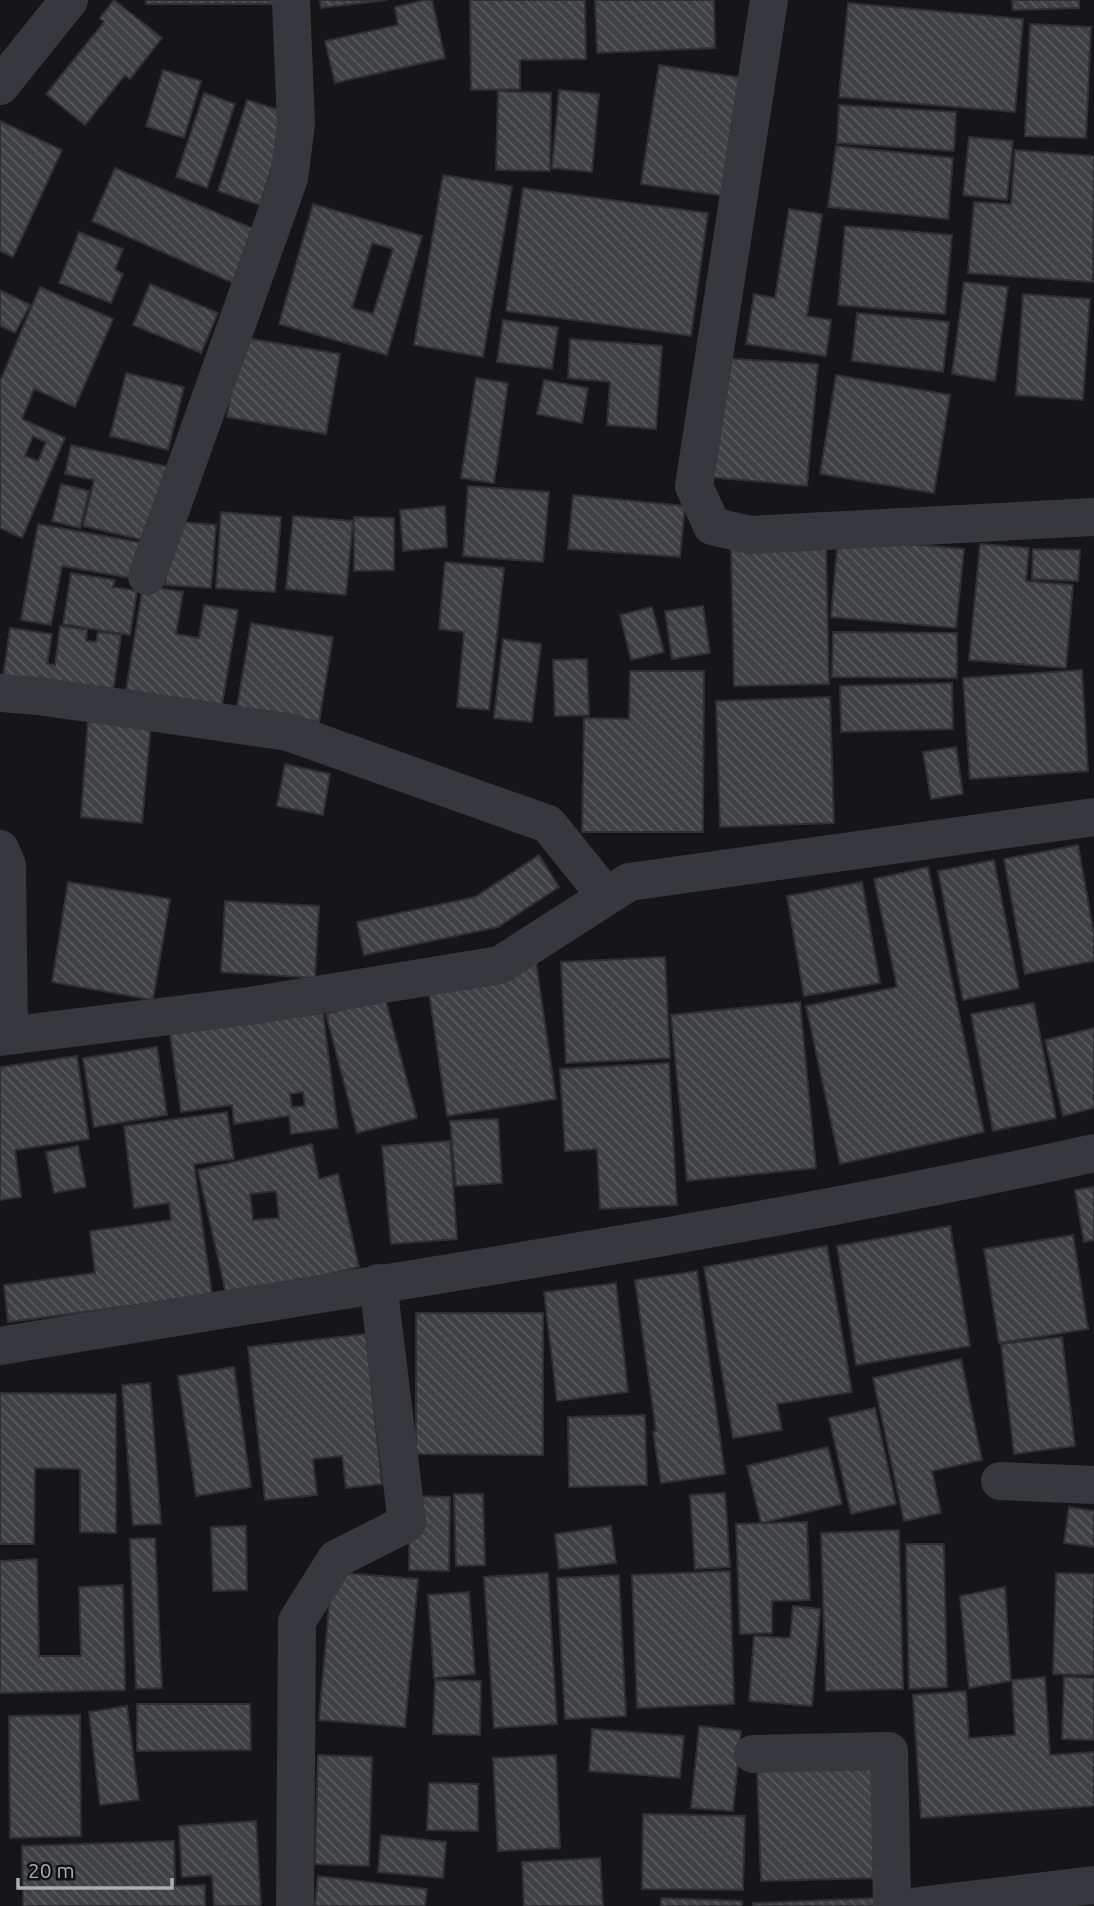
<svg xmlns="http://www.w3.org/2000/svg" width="1094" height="1906" viewBox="0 0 1094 1906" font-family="Ubuntu,sans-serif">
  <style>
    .building { fill: url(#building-back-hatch); stroke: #303034; stroke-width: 2; fill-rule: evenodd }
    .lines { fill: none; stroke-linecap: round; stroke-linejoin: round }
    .minor { stroke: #37383d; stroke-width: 38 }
  </style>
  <defs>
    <pattern id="building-back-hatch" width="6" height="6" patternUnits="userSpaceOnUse" patternTransform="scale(1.75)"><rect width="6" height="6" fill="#404145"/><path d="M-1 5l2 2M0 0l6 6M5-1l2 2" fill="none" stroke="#595a5e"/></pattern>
  </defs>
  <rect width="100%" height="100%" fill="#161618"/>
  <g class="building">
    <path d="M114,0L162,38L130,79L125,75L85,125L46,94L104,22L100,18Z"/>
    <rect x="146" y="0" width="134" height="4"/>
    <path d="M320,0H387L321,8Z"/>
    <path d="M425,0H432L445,58L335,83L325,41L398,25L395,7Z"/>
    <path d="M470,0H585L586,59L520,60V89L471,90Z"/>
    <path d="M595,0H714L715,48L597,53Z"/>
    <path d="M1012,0H1079V8L1013,10Z"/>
    <path d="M848,3L1023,19L1015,112L839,97Z"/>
    <path d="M1030,24L1091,27L1086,138L1025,136Z"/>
    <path d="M659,65L751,79L733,197L641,184Z"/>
    <path d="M163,70L201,81L184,138L146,126Z"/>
    <path d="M559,90L599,94L592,172L552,168Z"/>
    <path d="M498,91L551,93L550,171L496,170Z"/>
    <path d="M204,93L235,104L207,188L176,177Z"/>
    <path d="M247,100L289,113L260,205L218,191Z"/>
    <path d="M839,105L956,112L954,151L837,143Z"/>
    <path d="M0,121L62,150L13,257L0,251Z"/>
    <path d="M969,137L1013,141L1007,200L963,195Z"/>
    <path d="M836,146L953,158L948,219L828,207Z"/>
    <path d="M1015,150L1094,156L1093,282L968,273L974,202L1011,204Z"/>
    <path d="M115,168L256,230L233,283L92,221Z"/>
    <path d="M443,175L512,186L483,357L414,345Z"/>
    <path d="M523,188L708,213L691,336L506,311Z"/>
    <path d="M313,204L422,236L387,355L279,324ZM372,243L393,249L373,314L352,308Z"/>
    <path d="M789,209L822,214L807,316L831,320L826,356L746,344L754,294L775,298Z"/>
    <path d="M845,226L952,235L945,314L838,305Z"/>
    <path d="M79,232L123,249L115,270L123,274L111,303L59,283Z"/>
    <path d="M964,282L1008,287L995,381L952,374Z"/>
    <path d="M150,284L218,313L201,353L133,325Z"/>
    <path d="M40,287L113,319L75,407L34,389L22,419L65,438L22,538L0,528V381ZM33,436L46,442L38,461L25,456Z"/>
    <path d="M0,290L30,305L15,333L0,326Z"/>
    <path d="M1023,294L1090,299L1083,400L1016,395Z"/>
    <path d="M857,313L949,322L943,372L852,361Z"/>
    <path d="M503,320L558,327L552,369L497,362Z"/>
    <path d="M240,337L340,354L326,434L227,417Z"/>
    <path d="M570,339L662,346L656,429L607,425L610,382L568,378Z"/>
    <path d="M719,358L818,364L807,486L709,477Z"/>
    <path d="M126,373L184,387L168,450L110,436Z"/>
    <path d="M836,375L950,395L934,493L820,474Z"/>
    <path d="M476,378L508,383L494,483L461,478Z"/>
    <path d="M544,380L588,388L582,423L537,414Z"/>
    <path d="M71,445L169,467L152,542L83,526L94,480L65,474Z"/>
    <path d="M61,484L89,491L80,528L52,521Z"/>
    <path d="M468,486L549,492L543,562L463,556Z"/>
    <path d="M573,495L685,506L680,557L568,549Z"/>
    <path d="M445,506L447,547L403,551L400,510Z"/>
    <path d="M221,512L281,517L275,592L216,588Z"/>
    <path d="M293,516L353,521L346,595L286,589Z"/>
    <path d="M354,517L394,518V570L354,571Z"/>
    <path d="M171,521L216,525L211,588L165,585Z"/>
    <path d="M38,524L149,544L143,580L62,566L51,625L21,620Z"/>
    <path d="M838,538L964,549L956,628L831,617Z"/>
    <path d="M980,544L1029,548L1026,581L1073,585L1066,668L969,660Z"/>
    <path d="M826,546L829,684L734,686L731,547Z"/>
    <path d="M1033,549L1080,550L1078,581L1032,579Z"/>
    <path d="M445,562L504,568L489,710L457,707L464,632L439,629Z"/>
    <path d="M71,573L115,580L113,587L137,591L130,635L63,624Z"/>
    <path d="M143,585L183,592L176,634L199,638L204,605L238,610L222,705L126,690Z"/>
    <path d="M703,606L710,653L672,659L665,611Z"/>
    <path d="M652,607L664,652L631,660L620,615Z"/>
    <path d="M251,623L333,637L319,722L237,707Z"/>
    <path d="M60,626L87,630L86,641L96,642L98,632L121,635L113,693L3,677L10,628L52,634L47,664L55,665Z"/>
    <path d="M833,632L957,633V678L832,677Z"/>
    <path d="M503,639L541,644L532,722L494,718Z"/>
    <path d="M587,659L589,715L555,716L553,660Z"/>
    <path d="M1082,670L1088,771L970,779L963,678Z"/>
    <path d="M630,671H704L703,832H582L584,718L629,719Z"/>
    <path d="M952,683L953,729L841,732L840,686Z"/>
    <path d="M830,697L834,823L720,827L716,701Z"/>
    <path d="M88,719L151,724L142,823L81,817Z"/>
    <path d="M956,747L963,794L931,799L923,752Z"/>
    <path d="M285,764L330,774L323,815L277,806Z"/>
    <path d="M1078,845L1094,934V961L1025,974L1004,859Z"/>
    <path d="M539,855L559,887L498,927L364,955L357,922L475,897Z"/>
    <path d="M994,860L1019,988L963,1000L938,871Z"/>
    <path d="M928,867L984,1132L840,1164L806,1006L897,987L874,879Z"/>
    <path d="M68,882L170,899L153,1000L52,982Z"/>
    <path d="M862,882L880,983L804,996L787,896Z"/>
    <path d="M225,901L319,906L315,978L221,972Z"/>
    <path d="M665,957L670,1058L566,1063L561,962Z"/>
    <path d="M536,962L556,1099L447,1116L427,979Z"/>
    <path d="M385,998L417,1118L357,1133L326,1014Z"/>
    <path d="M800,1002L816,1168L687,1181L671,1015Z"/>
    <path d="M1034,1003L1056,1118L993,1131L971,1014Z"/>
    <path d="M323,1013L338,1128L291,1134L289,1116L234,1124L232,1105L181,1112L170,1034ZM303,1092L305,1106L292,1107L290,1094Z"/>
    <path d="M1094,1028V1108L1063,1116L1045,1040Z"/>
    <path d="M157,1047L167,1115L94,1127L83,1058Z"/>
    <path d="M77,1056L89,1139L15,1150L21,1197L0,1200V1067Z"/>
    <path d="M669,1063L677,1205L600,1209L597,1149L565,1151L560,1069Z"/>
    <path d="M227,1112L234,1159L194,1164L212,1295L8,1322L4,1285L95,1273L90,1231L171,1220L169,1203L134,1208L124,1126Z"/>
    <path d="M498,1119L502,1183L456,1186L450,1121Z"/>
    <path d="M450,1141L457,1239L391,1244L382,1146Z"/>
    <path d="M312,1144L319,1179L338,1174L359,1267L227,1298L198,1170ZM276,1191L279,1218L253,1220L250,1194Z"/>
    <path d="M78,1146L86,1187L54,1193L46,1152Z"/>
    <path d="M1094,1187V1240L1084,1242L1075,1190Z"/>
    <path d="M950,1226L970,1346L856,1365L837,1246Z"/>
    <path d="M1073,1235L1088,1329L999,1343L984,1249Z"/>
    <path d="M827,1246L852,1392L777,1404L782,1430L733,1438L704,1267Z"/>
    <path d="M697,1271L725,1474L661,1483L653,1432L656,1431L635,1280Z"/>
    <path d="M616,1283L628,1392L557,1401L544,1292Z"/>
    <path d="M416,1313H543V1455L416,1454Z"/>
    <path d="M366,1334L382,1484L346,1488L342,1456L313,1459L317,1495L265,1500L248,1347Z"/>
    <path d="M1062,1337L1075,1446L1014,1454L1001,1344Z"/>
    <path d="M961,1359L982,1460L932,1471L941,1513L904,1521L873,1378Z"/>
    <path d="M234,1367L251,1487L196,1496L178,1376Z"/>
    <path d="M150,1383L161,1524L133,1525L122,1385Z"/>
    <path d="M0,1393L116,1394V1533L80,1532V1469L35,1468L34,1544H0Z"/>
    <path d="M875,1408L896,1504L851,1514L829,1418Z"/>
    <path d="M645,1415L647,1485L569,1487L568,1417Z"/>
    <path d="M828,1447L842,1504L761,1523L747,1466Z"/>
    <path d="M725,1493L730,1567L695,1569L690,1495Z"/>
    <path d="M454,1494H483L485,1565L456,1566Z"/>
    <path d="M410,1496L450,1497L449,1571L409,1570Z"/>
    <path d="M1069,1507L1094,1511V1547L1064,1543Z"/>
    <path d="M807,1522L810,1600L772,1601V1633L740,1634L736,1524Z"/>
    <path d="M246,1526L247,1590L213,1591L211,1527Z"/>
    <path d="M611,1526L616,1563L559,1569L555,1534Z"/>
    <path d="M899,1530L903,1689L826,1691L821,1533Z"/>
    <path d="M155,1538L162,1688L136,1689L130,1539Z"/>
    <path d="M906,1544H944L947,1687L909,1689Z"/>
    <path d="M37,1559L39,1656H81L79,1587L123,1585L125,1690L0,1693V1561Z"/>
    <path d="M730,1571L734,1704L637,1708L632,1575Z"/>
    <path d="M332,1572L418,1579L405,1727L319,1720Z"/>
    <path d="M548,1573L557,1724L494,1728L484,1577Z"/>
    <path d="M1056,1573L1094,1574V1675L1053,1674Z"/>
    <path d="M619,1575L626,1716L565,1719L557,1578Z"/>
    <path d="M1005,1587L1011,1681L969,1688L960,1596Z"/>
    <path d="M469,1592L475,1674L434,1678L428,1595Z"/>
    <path d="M793,1606L820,1609L812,1706L749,1701L754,1636L790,1638Z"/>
    <path d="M1045,1677L1050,1755L1094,1752V1806L921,1818L913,1695L966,1691L969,1738L1015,1735L1012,1680Z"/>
    <path d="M1064,1677L1094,1678V1740L1062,1739Z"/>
    <path d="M435,1680L481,1681L480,1735L433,1734Z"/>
    <path d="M137,1704H250L251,1750L137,1751Z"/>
    <path d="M127,1706L139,1800L100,1805L89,1712Z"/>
    <path d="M80,1715L81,1836L10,1838L9,1716Z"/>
    <path d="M699,1726L741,1731L733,1811L691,1808Z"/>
    <path d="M592,1729L684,1736L680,1778L589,1771Z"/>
    <path d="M318,1755L372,1757L369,1866L315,1864Z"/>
    <path d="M556,1755L560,1848L498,1851L493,1758Z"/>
    <path d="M873,1766L876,1878L761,1881L757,1769Z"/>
    <path d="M429,1783L478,1784V1831L427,1830Z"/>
    <path d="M643,1814L745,1816L743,1890L642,1889Z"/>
    <path d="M256,1821L261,1906H214L212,1875L182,1877L179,1826Z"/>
    <path d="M381,1835L446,1842L443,1878L378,1872Z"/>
    <path d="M174,1841L175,1886L205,1885V1906H23L22,1846Z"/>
    <path d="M600,1858L603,1906H524L522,1862Z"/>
    <path d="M318,1876L427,1889L425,1906H315Z"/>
    <path d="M661,1898L742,1901V1906H661Z"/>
    <path d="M876,1898V1906H753V1903Z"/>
  </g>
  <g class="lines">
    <g class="minor">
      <path d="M769,0L694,486L712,526L750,535L1094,517"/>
      <path d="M0,86L69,0"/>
      <path d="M147,576L289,178L296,124L291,0"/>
      <path d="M0,693L39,696L288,732L548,824L606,896"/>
      <path d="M0,849L7,865L9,1035"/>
      <path d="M0,1037L256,1005L500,965L629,882L1094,817"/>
      <path d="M0,1346C365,1285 733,1233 1094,1153"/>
      <path d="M1000,1481L1094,1485"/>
      <path d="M753,1754L889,1751L892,1906"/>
      <path d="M295,1906L297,1621L336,1559L407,1523L378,1283"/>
      <path d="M918,1906L1094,1885"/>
    </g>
  </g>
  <path d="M18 1878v10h154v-10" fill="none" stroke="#a8adb8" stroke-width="3.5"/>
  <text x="28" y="1878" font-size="21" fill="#a8adb8" stroke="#111113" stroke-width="5" paint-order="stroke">20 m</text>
</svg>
